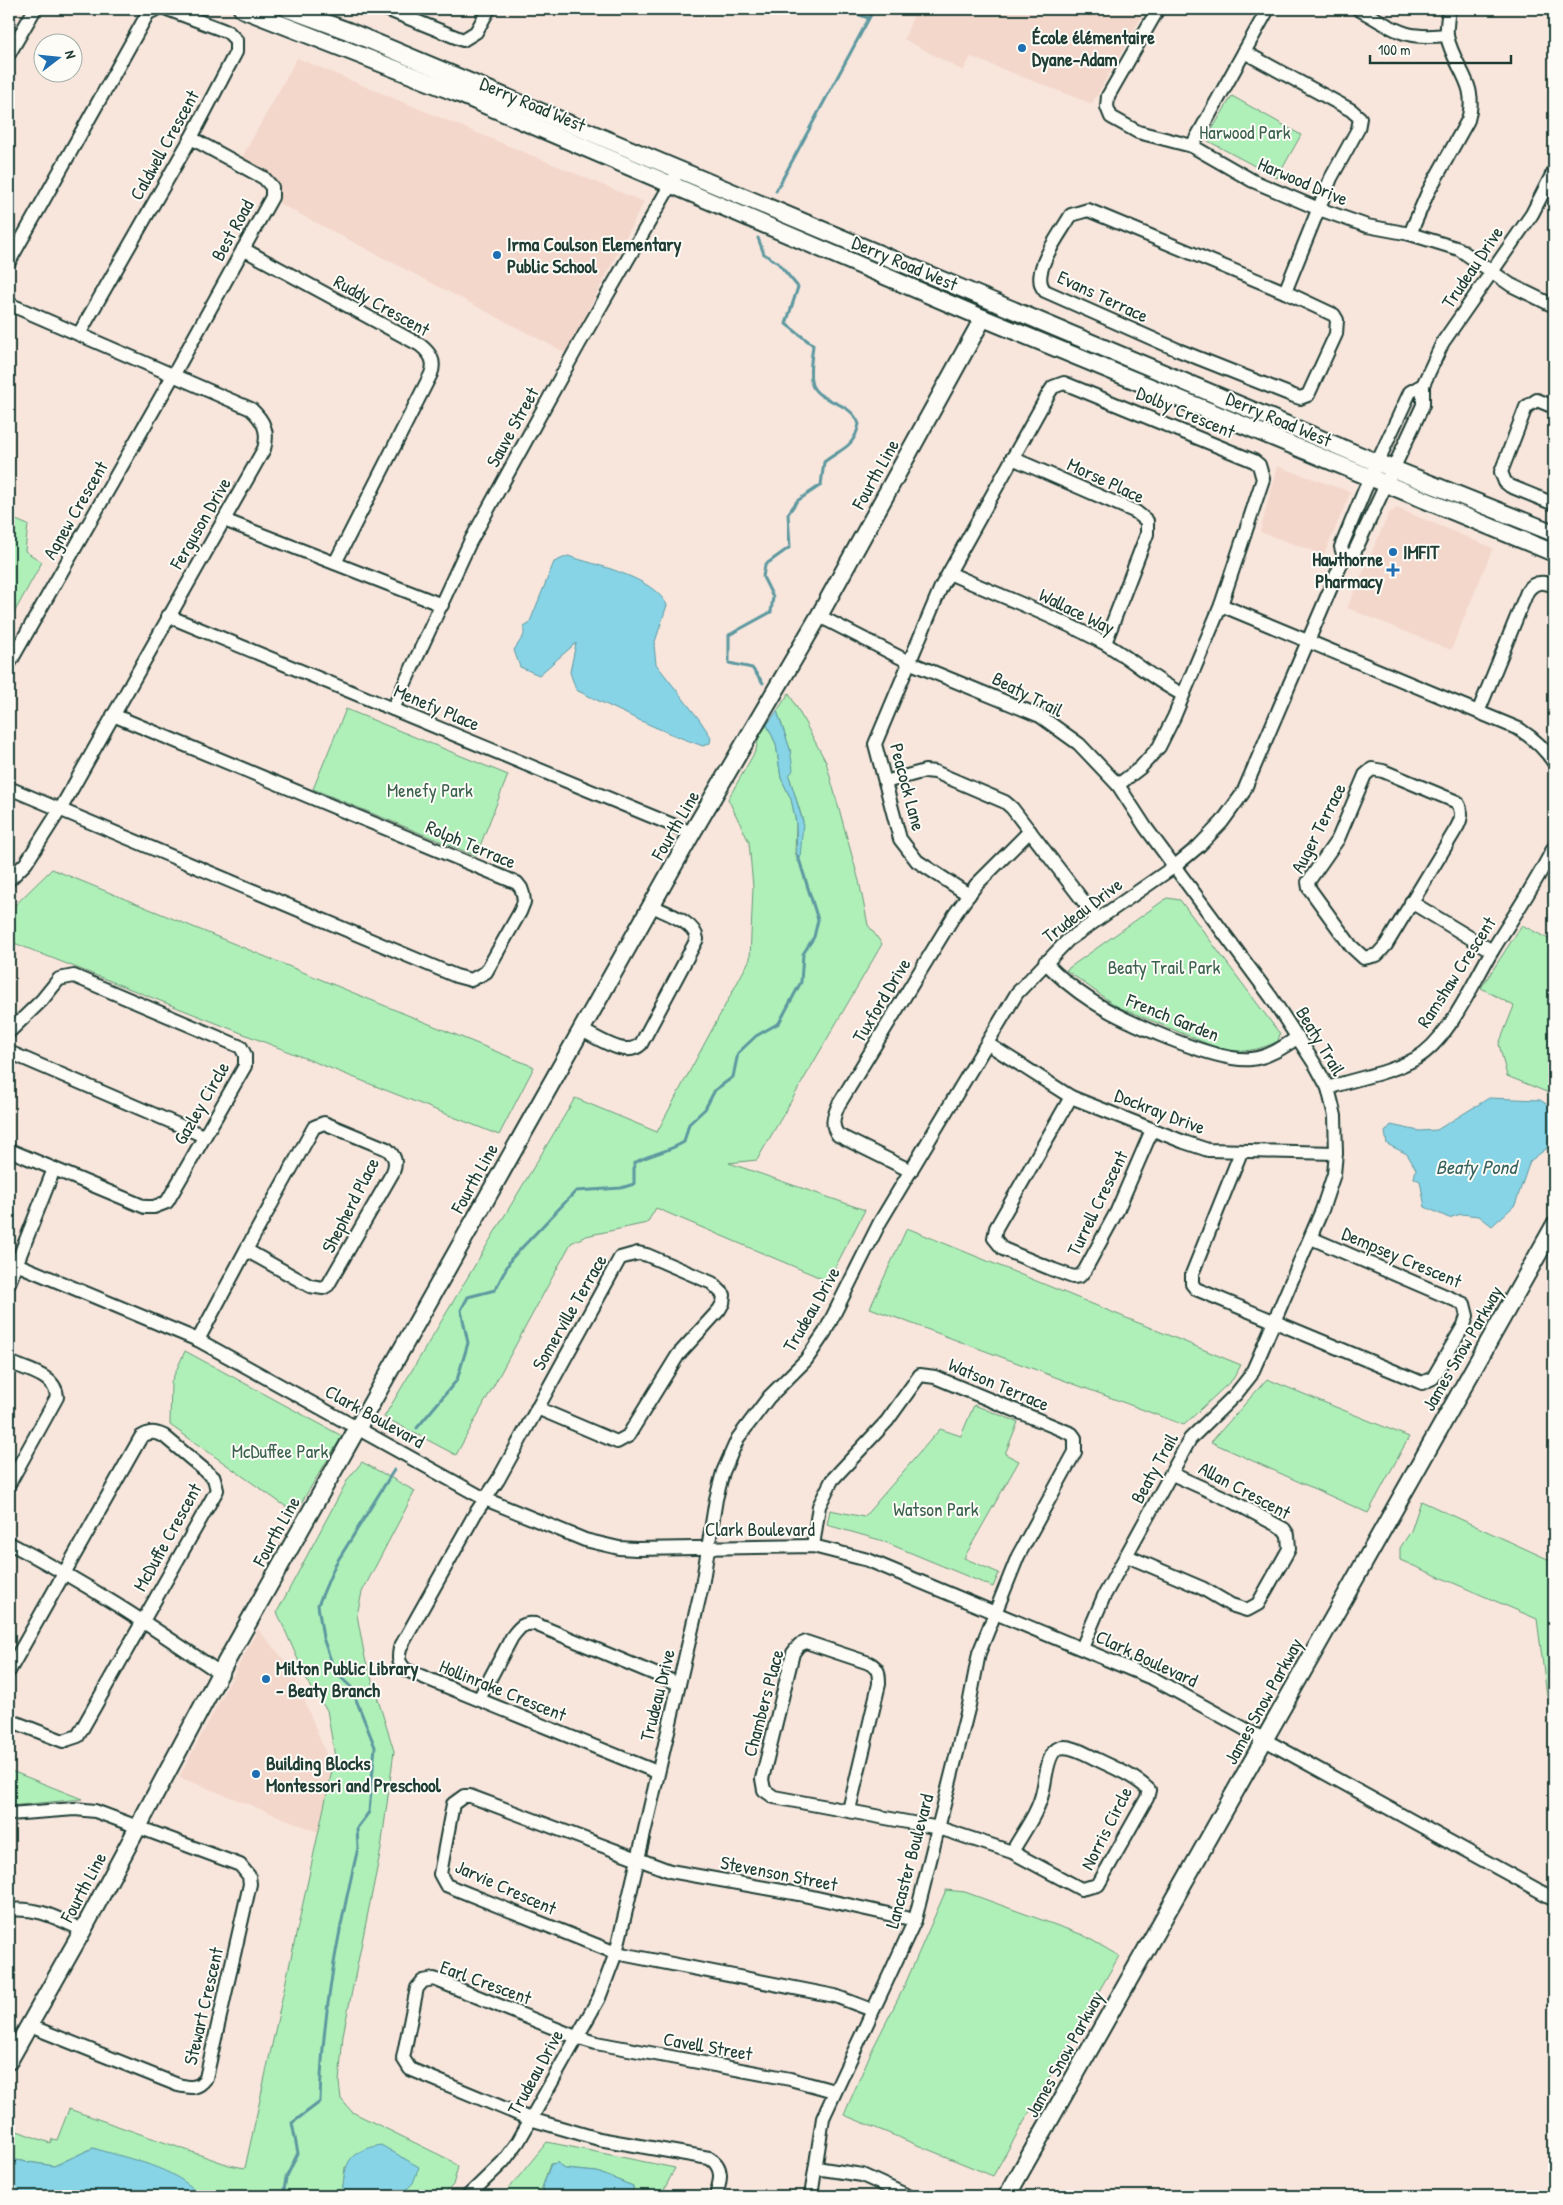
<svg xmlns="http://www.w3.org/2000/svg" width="1563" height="2205" viewBox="0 0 1563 2205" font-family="'Patrick Hand',sans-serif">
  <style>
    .built { fill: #f4d7cb }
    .green { fill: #aff0b9; stroke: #679676 }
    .water { fill: #87d4e7; stroke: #5d989f }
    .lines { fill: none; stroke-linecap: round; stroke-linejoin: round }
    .stream { stroke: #5d989f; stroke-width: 3 }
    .minor-casing { stroke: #1f3d34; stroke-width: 16 }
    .major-casing { stroke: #1f3d34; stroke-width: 20 }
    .minor { stroke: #fdfcf7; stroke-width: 12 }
    .major { stroke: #fdfcf7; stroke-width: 16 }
    .poi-dot { fill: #1f6fb2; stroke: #fdfcf7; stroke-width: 2 }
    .labels { text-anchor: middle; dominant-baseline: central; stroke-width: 4; stroke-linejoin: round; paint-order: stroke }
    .poi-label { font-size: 19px; font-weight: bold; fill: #1f3d34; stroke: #fdfcf7; text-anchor: start }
    .street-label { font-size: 19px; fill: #1f3d34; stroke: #fdfcf7 }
    .park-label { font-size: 19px; fill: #3c614f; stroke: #fdfcf7 }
    .water-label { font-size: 20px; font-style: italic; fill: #396361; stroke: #fdfcf7 }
  </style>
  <rect width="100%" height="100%" fill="#f8e6dd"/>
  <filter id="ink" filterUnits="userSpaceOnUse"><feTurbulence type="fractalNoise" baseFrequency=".02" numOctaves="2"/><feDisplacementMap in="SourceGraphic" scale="10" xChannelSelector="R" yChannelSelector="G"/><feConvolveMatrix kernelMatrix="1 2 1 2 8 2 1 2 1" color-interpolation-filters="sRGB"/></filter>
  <g filter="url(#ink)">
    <g class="built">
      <path d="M916,9H1146L1092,104L971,57L963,71L904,39Z"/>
      <path d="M297,58L644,202L566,353L280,204L278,198L240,161Z"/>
      <path d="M1277,466L1351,492L1324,555L1260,532Z"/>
      <path d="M1397,508L1493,548L1451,650L1347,608L1389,513Z"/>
      <path d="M258,1629L292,1669L326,1754L323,1766L332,1770L318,1832L179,1777Z"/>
    </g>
    <g class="green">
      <path d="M1232,96L1301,135L1277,178L1208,141L1207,138Z"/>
      <path d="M9,517L28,525L25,551L42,562L9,622Z"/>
      <path d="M789,693L826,762L859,881L868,925L882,944L757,1160L729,1163L865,1210L828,1281L656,1208L647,1223L586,1236L571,1243L456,1455L384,1417L575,1098L657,1132L750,959L753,887L749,842L728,799L756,750L759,736L767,725L776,744L781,778L791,799L796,822L795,855L803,821L789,776L790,749L777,711Z"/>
      <path d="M346,709L508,775L476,856L313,789Z"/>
      <path d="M52,869L534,1067L499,1135L9,941V911Z"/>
      <path d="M1167,898L1180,900L1280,1034L1278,1041C1258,1051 1242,1053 1220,1049L1116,1006L1066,970Z"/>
      <path d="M1522,925L1554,942V1095L1507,1076L1499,1044L1514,1006L1481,988Z"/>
      <path d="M907,1228L1241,1365L1233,1379L1184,1425L870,1308Z"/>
      <path d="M185,1351L342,1436L295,1513L170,1425L171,1382Z"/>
      <path d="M1267,1379L1409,1437L1368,1513L1211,1442Z"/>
      <path d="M974,1405L1018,1422L1005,1454L1019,1461L964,1558L999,1573L993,1587L880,1540L827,1525L830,1510L864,1517L940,1429L961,1436Z"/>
      <path d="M362,1462L415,1491L362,1592L357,1615L365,1658L394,1751L381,1849L343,2035L339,2082L341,2099L352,2112L450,2160L458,2167L453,2185L443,2196H400L403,2194L345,2167L342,2196H201L193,2188L93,2148L54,2166L9,2159V2128L50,2143L52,2139L57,2140L69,2109L229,2165L245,2168L335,1757L327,1710L311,1689L277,1612L348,1479Z"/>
      <path d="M1421,1501L1554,1562V1699L1547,1696L1537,1619L1400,1560V1548L1411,1531Z"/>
      <path d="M9,1770L82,1799L9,1806Z"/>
      <path d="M946,1890L965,1892L1083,1935L1119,1956L993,2176L844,2115L871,2052L903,1989Z"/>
      <path d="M547,2142L675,2168L661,2196H633V2186L597,2172L565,2169L558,2163L550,2164L542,2188L545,2196H503Z"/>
    </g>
    <g class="water">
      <path d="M568,556C596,565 653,577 667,605L654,645L656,664L699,719L711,737L710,743L703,746C659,731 618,710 576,690L570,672L576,643L539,675L520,667L514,650L524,635V627L529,624L554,562Z"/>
      <path d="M777,711L790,749L793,770L789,776L803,822L800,858L797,862L796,822L791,799L781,778L776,744L767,725Z"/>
      <path d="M1489,1098L1540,1100L1554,1109V1136L1546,1149L1530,1161L1515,1205L1492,1226L1479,1216L1461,1214L1449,1218L1425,1207L1420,1181L1414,1178L1416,1169L1407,1154L1387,1144L1385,1132L1391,1125L1419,1131L1437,1130Z"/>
      <path d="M381,2145L419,2167L413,2183L400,2196H342C345,2163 346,2152 381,2145Z"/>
      <path d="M93,2148C129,2159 175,2167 201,2196H9V2159L54,2166Z"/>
      <path d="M558,2163L565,2169L597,2172L633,2186V2196H545L542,2188L551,2164Z"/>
    </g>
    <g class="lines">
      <g class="stream">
        <path d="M845,9L868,18"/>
        <path d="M776,191L874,9"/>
        <path d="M758,238L764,254L778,263L798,287L786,324L813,345C812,357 808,374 812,385C819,403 850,400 859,424C854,448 842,448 824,462L821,485L797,501L788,514L790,547L765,565L763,577L773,597L771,612L729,635V663L752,668L763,683"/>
        <path d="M417,1428L457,1380L468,1343L461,1310L468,1297L495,1290L511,1259L576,1191L621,1188L634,1184V1163C650,1154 668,1152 684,1142L689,1124L705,1109L715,1090L733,1077L738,1053L756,1036L779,1023L801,982L803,954L814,937L818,920L798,856"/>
        <path d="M283,2196L286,2178L298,2153L292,2123L320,2102C322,2015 338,1932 358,1848L357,1828L369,1812L375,1747L351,1687L335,1672L323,1638L318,1605L335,1565L394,1470"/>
      </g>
      <g class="minor-casing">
        <g id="minor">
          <path d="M386,9L463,40L476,32L489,9"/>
          <path d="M1158,9L1108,96L1107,107L1111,117L1138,132L1192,146L1253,181L1319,209L1367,226L1410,234L1459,249L1511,285L1554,306"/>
          <path d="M1358,9C1396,29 1401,40 1447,35"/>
          <path d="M1554,9V12"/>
          <path d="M1244,52L1351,110L1360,118L1358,129L1331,178L1285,292"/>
          <path d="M9,54L35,9"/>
          <path d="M1192,146L1268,9"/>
          <path d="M1088,210L1285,292L1334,315L1337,320L1336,334L1308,395L1300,398L1294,396L1178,350L1045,291C1028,274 1061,233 1071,215Z"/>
          <path d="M1410,234L1428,192L1468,120C1479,83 1454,69 1447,36C1446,28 1448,17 1449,9"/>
          <path d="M243,249L420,345C430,353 436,361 431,374L335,563"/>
          <path d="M9,262L148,13L157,9"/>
          <path d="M9,304L251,409C264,421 269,432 264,449L61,808L26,863L9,880"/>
          <path d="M79,334L191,138L236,52V40L228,32L167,9"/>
          <path d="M1554,407L1537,400L1526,407L1501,472L1505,482L1510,486L1554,504"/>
          <path d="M1012,458L1136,512L1147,521V534L1105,643"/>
          <path d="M224,520L442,605"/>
          <path d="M1344,557L1354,553L1423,405V385L1443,342L1532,214L1554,171"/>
          <path d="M949,573C1000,596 1053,615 1102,642C1130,657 1153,680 1182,694"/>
          <path d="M1221,605L1519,729C1533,738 1545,748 1554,763"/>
          <path d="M168,616L692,833"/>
          <path d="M819,616L911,663L1040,716L1079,744L1118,785L1146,828L1271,997L1316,1066L1328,1088L1335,1116L1336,1153L1334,1174L1322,1210L1258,1359L1251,1375L1236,1394L1190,1439L1104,1596L1082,1648"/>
          <path d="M9,664L174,374L272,197V187L264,178L191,138"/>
          <path d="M393,709L470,542L579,344L675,177"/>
          <path d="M1479,710L1527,592C1534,581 1543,581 1554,586"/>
          <path d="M1372,769L1383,771L1457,802C1463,812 1462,819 1456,829L1386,945L1377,955L1364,958L1351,946L1309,888L1308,882L1338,839L1365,775Z"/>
          <path d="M885,782L925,771L935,772L1005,802L1012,808L1097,919"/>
          <path d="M9,788L456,976L471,980L486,972L520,912L524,902L523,894L521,888L517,883L113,715"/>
          <path d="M969,895L917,861L900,839L875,744L941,587L1049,393L1053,387L1064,383L1254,461L1259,465L1263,479L1221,605L1174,717L1159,747L1140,768L1118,785"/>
          <path d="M1411,902L1492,951"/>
          <path d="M1045,962C1059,977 1075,990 1092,1001C1121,1020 1217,1063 1251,1059C1269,1057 1284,1047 1298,1037"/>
          <path d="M581,1030C597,1037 626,1059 641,1044L697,939C695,922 666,913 652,906"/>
          <path d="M9,1032L42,1000L59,979L74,976L241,1047L245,1055V1066L167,1202L154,1207H145L9,1150"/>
          <path d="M988,1044L1071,1097L1184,1142L1208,1150L1336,1153"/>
          <path d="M9,1052L204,1136"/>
          <path d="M1328,1088C1356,1078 1388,1074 1415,1059C1449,1040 1472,984 1492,951C1513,917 1536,883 1554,847"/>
          <path d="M1071,1097L996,1228L994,1238L1003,1249L1054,1270L1073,1277L1080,1276L1085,1270L1117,1211L1152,1130"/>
          <path d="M1241,1152L1192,1274V1284L1196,1289L1415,1380L1422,1383L1433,1378L1464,1325L1467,1316L1464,1304L1311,1238"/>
          <path d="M911,1171L838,1135C830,1125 834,1115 839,1104L955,914L976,885L1030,831"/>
          <path d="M9,1261L198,1340L485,1499L585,1540L619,1548L636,1549L813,1546L868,1560L1154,1679L1554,1899"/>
          <path d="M9,1283L54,1169"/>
          <path d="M198,1340L246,1250L310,1286L323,1288L328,1285L393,1172C397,1162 395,1156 387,1149L329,1125L324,1123L314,1127L246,1250"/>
          <path d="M9,1362C26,1370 56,1375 57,1397L9,1484"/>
          <path d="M537,1408L617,1442L628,1436L678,1355L719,1310L723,1303L724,1295L712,1283L647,1255L638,1253L620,1258L498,1480L475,1514L400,1648C398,1659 398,1662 406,1670L657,1772"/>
          <path d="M9,1543C83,1581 151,1626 220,1673"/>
          <path d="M1127,1556L1202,1588L1231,1605L1247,1610L1258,1604L1289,1549L1288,1535L1284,1529L1230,1500L1172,1474"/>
          <path d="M9,1671L141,1437C150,1431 155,1432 164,1436L214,1478L217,1490L78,1736L63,1741L9,1720"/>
          <path d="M479,1699L512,1637C519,1628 523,1622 535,1624L679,1684"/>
          <path d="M849,1810L879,1684C879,1674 879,1668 869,1663L806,1642L799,1645L793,1653L762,1779L764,1790L774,1797L939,1828L1012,1852L1081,1889L1098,1885L1147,1798L1149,1790C1135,1776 1113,1767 1096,1759C1086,1754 1070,1744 1059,1748C1047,1752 1046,1779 1043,1790C1039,1812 1023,1832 1012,1852"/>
          <path d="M9,1814L75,1809L95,1811L240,1865L249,1876L250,1884L206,2078C198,2089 191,2088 178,2085L30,2026"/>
          <path d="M9,1910C39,1907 56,1918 83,1930"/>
          <path d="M872,2010L835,1996L616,1953L446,1885L440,1874L453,1804L464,1796H470L670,1871L799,1894L915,1920"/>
          <path d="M816,2168L862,2175L908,2196"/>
          <path d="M468,2196L503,2162L518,2142L599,1998L616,1953L702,1586L716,1499L723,1472L738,1438L769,1397L806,1360L825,1332L880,1222L1017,993L1068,940L1175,866L1199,846L1222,822L1243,793L1344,557L1341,547L1365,489L1410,392L1423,385"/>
          <path d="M716,2196C720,2182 725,2167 709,2158L599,2139L530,2119L410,2069L403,2058L417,1988L423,1981L434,1979L576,2037L596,2043L790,2079L834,2091"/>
          <path d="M811,2196L823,2118L915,1920L969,1705L979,1653L1018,1556L1075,1452V1438L1072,1434L935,1377L920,1375L887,1421L832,1480L819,1506L813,1546"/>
        </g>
      </g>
      <g class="major-casing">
        <g id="major">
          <path d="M242,9L457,93L983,318L1554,553"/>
          <path d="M288,9L348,31L1378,463L1554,533"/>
          <path d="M9,2061L83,1930L226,1662L692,833L819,616L983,318"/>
          <path d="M1007,2196L1554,1226"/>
        </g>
      </g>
      <use href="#minor" class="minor"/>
      <use href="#major" class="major"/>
    </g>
  </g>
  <g class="poi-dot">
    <circle cx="1022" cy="48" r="5"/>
    <circle cx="497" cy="255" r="5"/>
    <circle cx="1393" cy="552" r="5"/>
    <path d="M1390.5 562.5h5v5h5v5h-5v5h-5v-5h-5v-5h5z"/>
    <circle cx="266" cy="1679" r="5"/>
    <circle cx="256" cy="1774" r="5"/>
  </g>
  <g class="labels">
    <g class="poi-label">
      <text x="1032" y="37">École élémentaire<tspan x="1032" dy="22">Dyane-Adam</tspan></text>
      <text x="507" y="244">Irma Coulson Elementary<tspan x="507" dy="22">Public School</tspan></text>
      <text x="1403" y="552">IMFIT</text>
      <text x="1383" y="559" text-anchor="end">Hawthorne<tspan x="1383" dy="22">Pharmacy</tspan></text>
      <text x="276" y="1668">Milton Public Library<tspan x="276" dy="22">- Beaty Branch</tspan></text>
      <text x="266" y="1763">Building Blocks<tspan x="266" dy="22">Montessori and Preschool</tspan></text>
    </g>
    <g class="street-label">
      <text transform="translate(533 104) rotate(23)">Derry Road West</text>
      <text transform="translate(164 145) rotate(-61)">Caldwell Crescent</text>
      <text transform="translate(1303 181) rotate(23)">Harwood Drive</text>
      <text transform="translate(232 230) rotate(-61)">Best Road</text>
      <text transform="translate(905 263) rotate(23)">Derry Road West</text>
      <text transform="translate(1472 267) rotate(-56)">Trudeau Drive</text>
      <text transform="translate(1103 296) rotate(25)">Evans Terrace</text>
      <text transform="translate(382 305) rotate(29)">Ruddy Crescent</text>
      <text transform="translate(1186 412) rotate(23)">Dolby Crescent</text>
      <text transform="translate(1279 419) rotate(23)">Derry Road West</text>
      <text transform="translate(512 427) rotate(-61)">Sauve Street</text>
      <text transform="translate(875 474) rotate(-61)">Fourth Line</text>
      <text transform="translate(1106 480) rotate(25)">Morse Place</text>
      <text transform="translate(75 510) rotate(-60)">Agnew Crescent</text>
      <text transform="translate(200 523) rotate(-60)">Ferguson Drive</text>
      <text transform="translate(1077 611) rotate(26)">Wallace Way</text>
      <text transform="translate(1028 694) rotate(27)">Beaty Trail</text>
      <text transform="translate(437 707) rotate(23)">Menefy Place</text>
      <text transform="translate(908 787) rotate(75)">Peacock Lane</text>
      <text transform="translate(675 825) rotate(-60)">Fourth Line</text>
      <text transform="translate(1318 828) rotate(-63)">Auger Terrace</text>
      <text transform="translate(471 844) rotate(23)">Rolph Terrace</text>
      <text transform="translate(1082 910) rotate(-37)">Trudeau Drive</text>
      <text transform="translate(1456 972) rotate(-57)">Ramshaw Crescent</text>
      <text transform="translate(881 1000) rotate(-59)">Tuxford Drive</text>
      <text transform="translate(1173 1017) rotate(22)">French Garden</text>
      <text transform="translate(1321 1041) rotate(59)">Beaty Trail</text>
      <text transform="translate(201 1103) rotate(-60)">Gazley Circle</text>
      <text transform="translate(1160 1111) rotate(21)">Dockray Drive</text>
      <text transform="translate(474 1178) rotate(-61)">Fourth Line</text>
      <text transform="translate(1097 1203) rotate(-64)">Turrell Crescent</text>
      <text transform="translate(350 1205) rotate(-63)">Shepherd Place</text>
      <text transform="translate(1402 1257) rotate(23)">Dempsey Crescent</text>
      <text transform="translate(811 1309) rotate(-60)">Trudeau Drive</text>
      <text transform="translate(569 1312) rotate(-60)">Somerville Terrace</text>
      <text transform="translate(1462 1348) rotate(-60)">James Snow Parkway</text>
      <text transform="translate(999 1384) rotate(23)">Watson Terrace</text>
      <text transform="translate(375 1416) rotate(29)">Clark Boulevard</text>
      <text transform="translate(1154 1468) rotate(-61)">Beaty Trail</text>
      <text transform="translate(1245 1490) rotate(28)">Allan Crescent</text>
      <text x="760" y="1529">Clark Boulevard</text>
      <text transform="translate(276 1531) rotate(-61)">Fourth Line</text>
      <text transform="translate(167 1537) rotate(-61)">McDuffe Crescent</text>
      <text transform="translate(1147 1658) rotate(25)">Clark Boulevard</text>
      <text transform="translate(503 1690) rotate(22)">Hollinrake Crescent</text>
      <text transform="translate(657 1695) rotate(-76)">Trudeau Drive</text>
      <text transform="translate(1263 1701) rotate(-61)">James Snow Parkway</text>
      <text transform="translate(763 1703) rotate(-75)">Chambers Place</text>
      <text transform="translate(1106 1828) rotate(-63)">Norris Circle</text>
      <text transform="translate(909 1861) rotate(-75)">Lancaster Boulevard</text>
      <text transform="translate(779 1873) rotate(11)">Stevenson Street</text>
      <text transform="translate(83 1887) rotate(-62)">Fourth Line</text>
      <text transform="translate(506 1887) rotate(24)">Jarvie Crescent</text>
      <text transform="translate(486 1982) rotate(20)">Earl Crescent</text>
      <text transform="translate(203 2006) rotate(-77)">Stewart Crescent</text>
      <text transform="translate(708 2046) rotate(10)">Cavell Street</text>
      <text transform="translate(1064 2054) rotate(-61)">James Snow Parkway</text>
      <text transform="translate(535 2072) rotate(-61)">Trudeau Drive</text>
    </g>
    <g class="park-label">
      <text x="1245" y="132">Harwood Park</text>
      <text x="430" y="790">Menefy Park</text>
      <text x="1164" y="967">Beaty Trail Park</text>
      <text x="280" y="1451">McDuffee Park</text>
      <text x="936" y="1509">Watson Park</text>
    </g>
    <g class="water-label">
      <text x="1476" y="1166">Beaty Pond</text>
    </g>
  </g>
  <rect width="1563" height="2205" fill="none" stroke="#fdfcf7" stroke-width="30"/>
  <rect x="15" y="15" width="1533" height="2175" fill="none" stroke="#1f3d34" stroke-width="2" filter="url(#ink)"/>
  <g transform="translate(58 58) rotate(74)"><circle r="24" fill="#fdfcf7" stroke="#a4b0a9"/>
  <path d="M0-4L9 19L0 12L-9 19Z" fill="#1f6fb2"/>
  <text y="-8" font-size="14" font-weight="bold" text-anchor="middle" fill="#1f3d34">N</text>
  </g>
  <path d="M1370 55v8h141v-8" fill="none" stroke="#1f3d34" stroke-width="2.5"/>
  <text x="1378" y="55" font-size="15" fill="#1f3d34" stroke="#fdfcf7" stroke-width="4" paint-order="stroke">100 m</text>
</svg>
